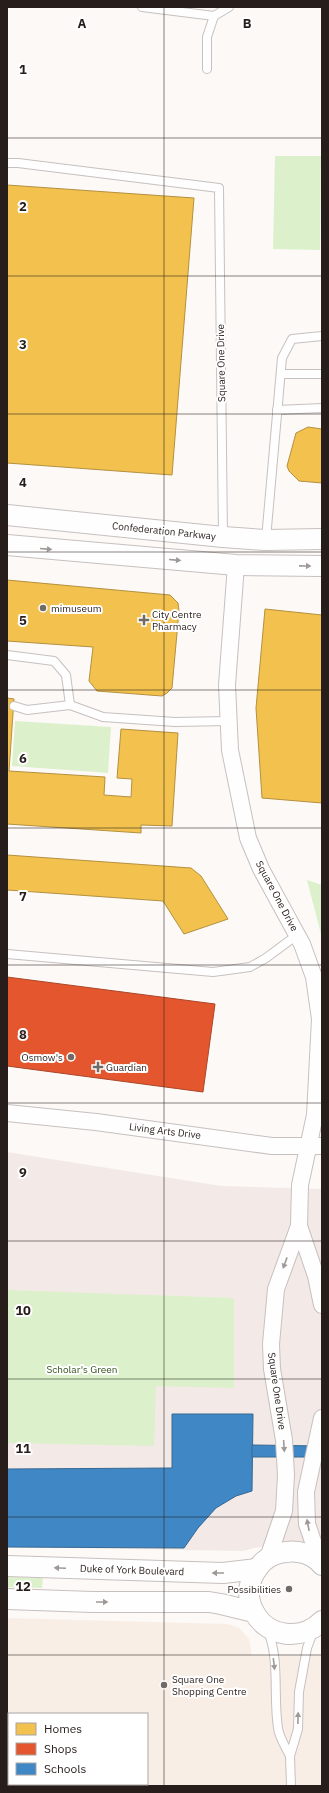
<svg xmlns="http://www.w3.org/2000/svg" width="329" height="1793" viewBox="0 0 329 1793" font-family="'IBM Plex Sans',sans-serif">
  <style>
    .commercial { fill: #f9eee6; fill-rule: evenodd }
    .education { fill: #f3e9e6 }
    .green { fill: #dcf1cb }
    .homes { fill: #f2c14e; stroke: #b5903e }
    .shops { fill: #e4572e; stroke: #ab4628 }
    .schools { fill: #3f88c5; stroke: #386892 }
    .lines { fill: none; stroke-linecap: round; stroke-linejoin: round }
    .service-casing { stroke: #c7c0be; stroke-width: 10 }
    .minor-casing { stroke: #c7c0be; stroke-width: 18 }
    .tertiary-casing { stroke: #c7c0be; stroke-width: 22 }
    .service { stroke: #fffefe; stroke-width: 8 }
    .minor { stroke: #fffefe; stroke-width: 16 }
    .tertiary { stroke: #fffefe; stroke-width: 20 }
    .oneway { fill: #9e9997 }
    .grid { fill: none; stroke: #271d1a; stroke-width: 1; stroke-opacity: 0.55 }
    .poi-dot { fill: #726a67; stroke: #fff; stroke-width: 1.5 }
    .labels { text-anchor: middle; dominant-baseline: central; stroke-width: 4; stroke-linejoin: round; paint-order: stroke }
    .street-label { font-size: 10px; fill: #271d1a; stroke: #fff }
    .poi-label { font-size: 10px; fill: #271d1a; stroke: #fff; text-anchor: start }
    .park-label { font-size: 10px; fill: #33511b; stroke: #fff }
    .grid-label { font-size: 13px; text-anchor: middle; font-weight: bold; fill: #271d1a; stroke: #fff; stroke-width: 4; stroke-linejoin: round; paint-order: stroke }
  </style>
  <rect width="100%" height="100%" fill="#fcf9f7"/>
  <path class="commercial" d="M7,1618L227,1624L239,1628L249,1639L252,1655L322,1656V1786H7ZM9,1714H147V1784H9Z"/>
  <path class="education" d="M7,1152L221,1186L322,1189V1552L290,1543L254,1548L243,1551L7,1547Z"/>
  <g class="green">
    <path d="M275,156H321L320,250L273,249Z"/>
    <path d="M15,721L111,727L108,773L12,766Z"/>
    <path d="M307,880L322,885V938Z"/>
    <path d="M7,1290L234,1298V1388L156,1386L154,1446L7,1443Z"/>
    <path d="M7,1577L43,1578L42,1588L7,1587Z"/>
  </g>
  <g class="homes">
    <path d="M7,185L194,198L172,475L7,463Z"/>
    <path d="M308,427L322,429V483L299,481L289,471L287,466L296,433Z"/>
    <path d="M7,580L170,595L178,603L179,611L172,688L167,693L162,696L97,691L89,681L93,647L7,641Z"/>
    <path d="M265,609L322,615V803L262,798L256,708Z"/>
    <path d="M7,698L14,699L9,771L105,777L104,795L131,797L132,779L117,778L121,729L178,733L172,826L141,825V833L7,824Z"/>
    <path d="M7,855L191,868L201,876L228,919L184,934L163,901L7,890Z"/>
  </g>
  <path class="shops" d="M7,977L215,1004L203,1092L7,1066Z"/>
  <g class="schools">
    <path d="M172,1414H253L252,1491L236,1496L216,1508L198,1528L184,1548L7,1547V1469L172,1468Z"/>
    <path d="M252,1445L322,1446V1457H252Z"/>
  </g>
  <g class="lines">
    <g class="service-casing">
      <g id="service">
        <path d="M142,7L214,16"/>
        <path d="M207,69V37L214,16L229,7"/>
        <path d="M7,163H18L219,188L223,537"/>
        <path d="M281,374H322"/>
        <path d="M277,410L322,408"/>
        <path d="M266,539L282,358L292,339L322,336"/>
        <path d="M7,655L54,661L66,675L70,705"/>
        <path d="M14,706L27,710L70,705L103,717L175,722L228,721"/>
        <path d="M7,954L213,972L250,967L266,958L297,935"/>
        <path d="M268,1631C280,1661 273,1696 278,1728C279,1737 286,1748 290,1756"/>
        <path d="M291,1786L290,1756L298,1729L299,1692L307,1648L313,1632"/>
      </g>
    </g>
    <g class="minor-casing">
      <g id="minor">
        <path d="M236,565L227,685L230,750L248,838L261,869L302,944L314,977L320,1019L315,1115L300,1185L299,1226L316,1276L322,1305"/>
        <path d="M7,1113L96,1122L272,1146H322"/>
        <path d="M268,1558L284,1511L286,1475L284,1440L272,1369L271,1344L276,1289L299,1226"/>
        <path d="M320,1562L307,1524L306,1492L322,1418"/>
      </g>
    </g>
    <g class="tertiary-casing">
      <g id="tertiary">
        <path d="M7,515L223,537L265,540L322,539"/>
        <path d="M7,545L236,565L322,566"/>
        <path d="M322,1565C313,1554 299,1550 286,1552C258,1554 240,1587 254,1612C268,1638 302,1641 322,1621"/>
        <path d="M7,1566L223,1573L257,1569"/>
        <path d="M7,1599L92,1602H209L221,1604L254,1612"/>
      </g>
    </g>
    <use href="#service" class="service"/>
    <use href="#minor" class="minor"/>
    <use href="#tertiary" class="tertiary"/>
  </g>
  <defs><path id="oneway-solid" d="M-6-.8H1V-3.2L6.5 0L1 3.2V.8H-6Z"/></defs>
  <g class="oneway">
    <use href="#oneway-solid" transform="translate(46 549) rotate(5)"/>
    <use href="#oneway-solid" transform="translate(175 560) rotate(5)"/>
    <use href="#oneway-solid" transform="translate(305 566) rotate(1)"/>
    <use href="#oneway-solid" transform="translate(285 1263) rotate(110)"/>
    <use href="#oneway-solid" transform="translate(284 1446) rotate(86)"/>
    <use href="#oneway-solid" transform="translate(308 1525) rotate(-101)"/>
    <use href="#oneway-solid" transform="translate(60 1568) rotate(-178)"/>
    <use href="#oneway-solid" transform="translate(218 1573) rotate(-180)"/>
    <use href="#oneway-solid" transform="translate(102 1602)"/>
    <use href="#oneway-solid" transform="translate(274 1664) rotate(83)"/>
    <use href="#oneway-solid" transform="translate(298 1718) rotate(-89)"/>
  </g>
  <path class="grid" d="M164,7V1786M7,138H322M7,276H322M7,414H322M7,552H322M7,690H322M7,828H322M7,965H322M7,1103H322M7,1241H322M7,1379H322M7,1517H322M7,1655H322"/>
  <g class="poi-dot">
    <circle cx="43" cy="608" r="4"/>
    <path d="M142 614h4v4h4v4h-4v4h-4v-4h-4v-4h4z"/>
    <circle cx="71" cy="1057" r="4"/>
    <path d="M96 1061h4v4h4v4h-4v4h-4v-4h-4v-4h4z"/>
    <circle cx="289" cy="1589" r="4"/>
    <circle cx="164" cy="1685" r="4"/>
  </g>
  <g class="labels">
    <g class="street-label">
      <text transform="translate(221 363) rotate(-91)">Square One Drive</text>
      <text transform="translate(164 531) rotate(6)">Confederation Parkway</text>
      <text transform="translate(277 896) rotate(62)">Square One Drive</text>
      <text transform="translate(165 1131) rotate(7)">Living Arts Drive</text>
      <text transform="translate(277 1391) rotate(82)">Square One Drive</text>
      <text transform="translate(132 1570) rotate(2)">Duke of York Boulevard</text>
    </g>
    <g class="poi-label">
      <text x="51" y="608">mimuseum</text>
      <text x="152" y="614">City Centre<tspan x="152" dy="12">Pharmacy</tspan></text>
      <text x="63" y="1057" text-anchor="end">Osmow's</text>
      <text x="106" y="1067">Guardian</text>
      <text x="281" y="1589" text-anchor="end">Possibilities</text>
      <text x="172" y="1679">Square One<tspan x="172" dy="12">Shopping Centre</tspan></text>
    </g>
    <g class="park-label">
      <text x="82" y="1369">Scholar's Green</text>
    </g>
  </g>
  <g class="grid-label">
    <text x="82" y="28">A</text>
    <text x="247" y="28">B</text>
    <text x="23" y="74">1</text>
    <text x="23" y="211">2</text>
    <text x="23" y="349">3</text>
    <text x="23" y="487">4</text>
    <text x="23" y="625">5</text>
    <text x="23" y="763">6</text>
    <text x="23" y="901">7</text>
    <text x="23" y="1039">8</text>
    <text x="23" y="1177">9</text>
    <text x="23" y="1315">10</text>
    <text x="23" y="1453">11</text>
    <text x="23" y="1591">12</text>
  </g>
  <rect width="329" height="1793" fill="none" stroke="#271d1a" stroke-width="16"/>
  <rect x="8" y="1713" width="140" height="72" fill="#ffffff" stroke="#a9a5a3"/>
  <rect x="16" y="1723" width="20" height="12" fill="#f2c14e" stroke="#a9a5a3"/>
  <text x="44" y="1733" font-size="12" fill="#271d1a">Homes</text>
  <rect x="16" y="1743" width="20" height="12" fill="#e4572e" stroke="#a9a5a3"/>
  <text x="44" y="1753" font-size="12" fill="#271d1a">Shops</text>
  <rect x="16" y="1763" width="20" height="12" fill="#3f88c5" stroke="#a9a5a3"/>
  <text x="44" y="1773" font-size="12" fill="#271d1a">Schools</text>
</svg>
